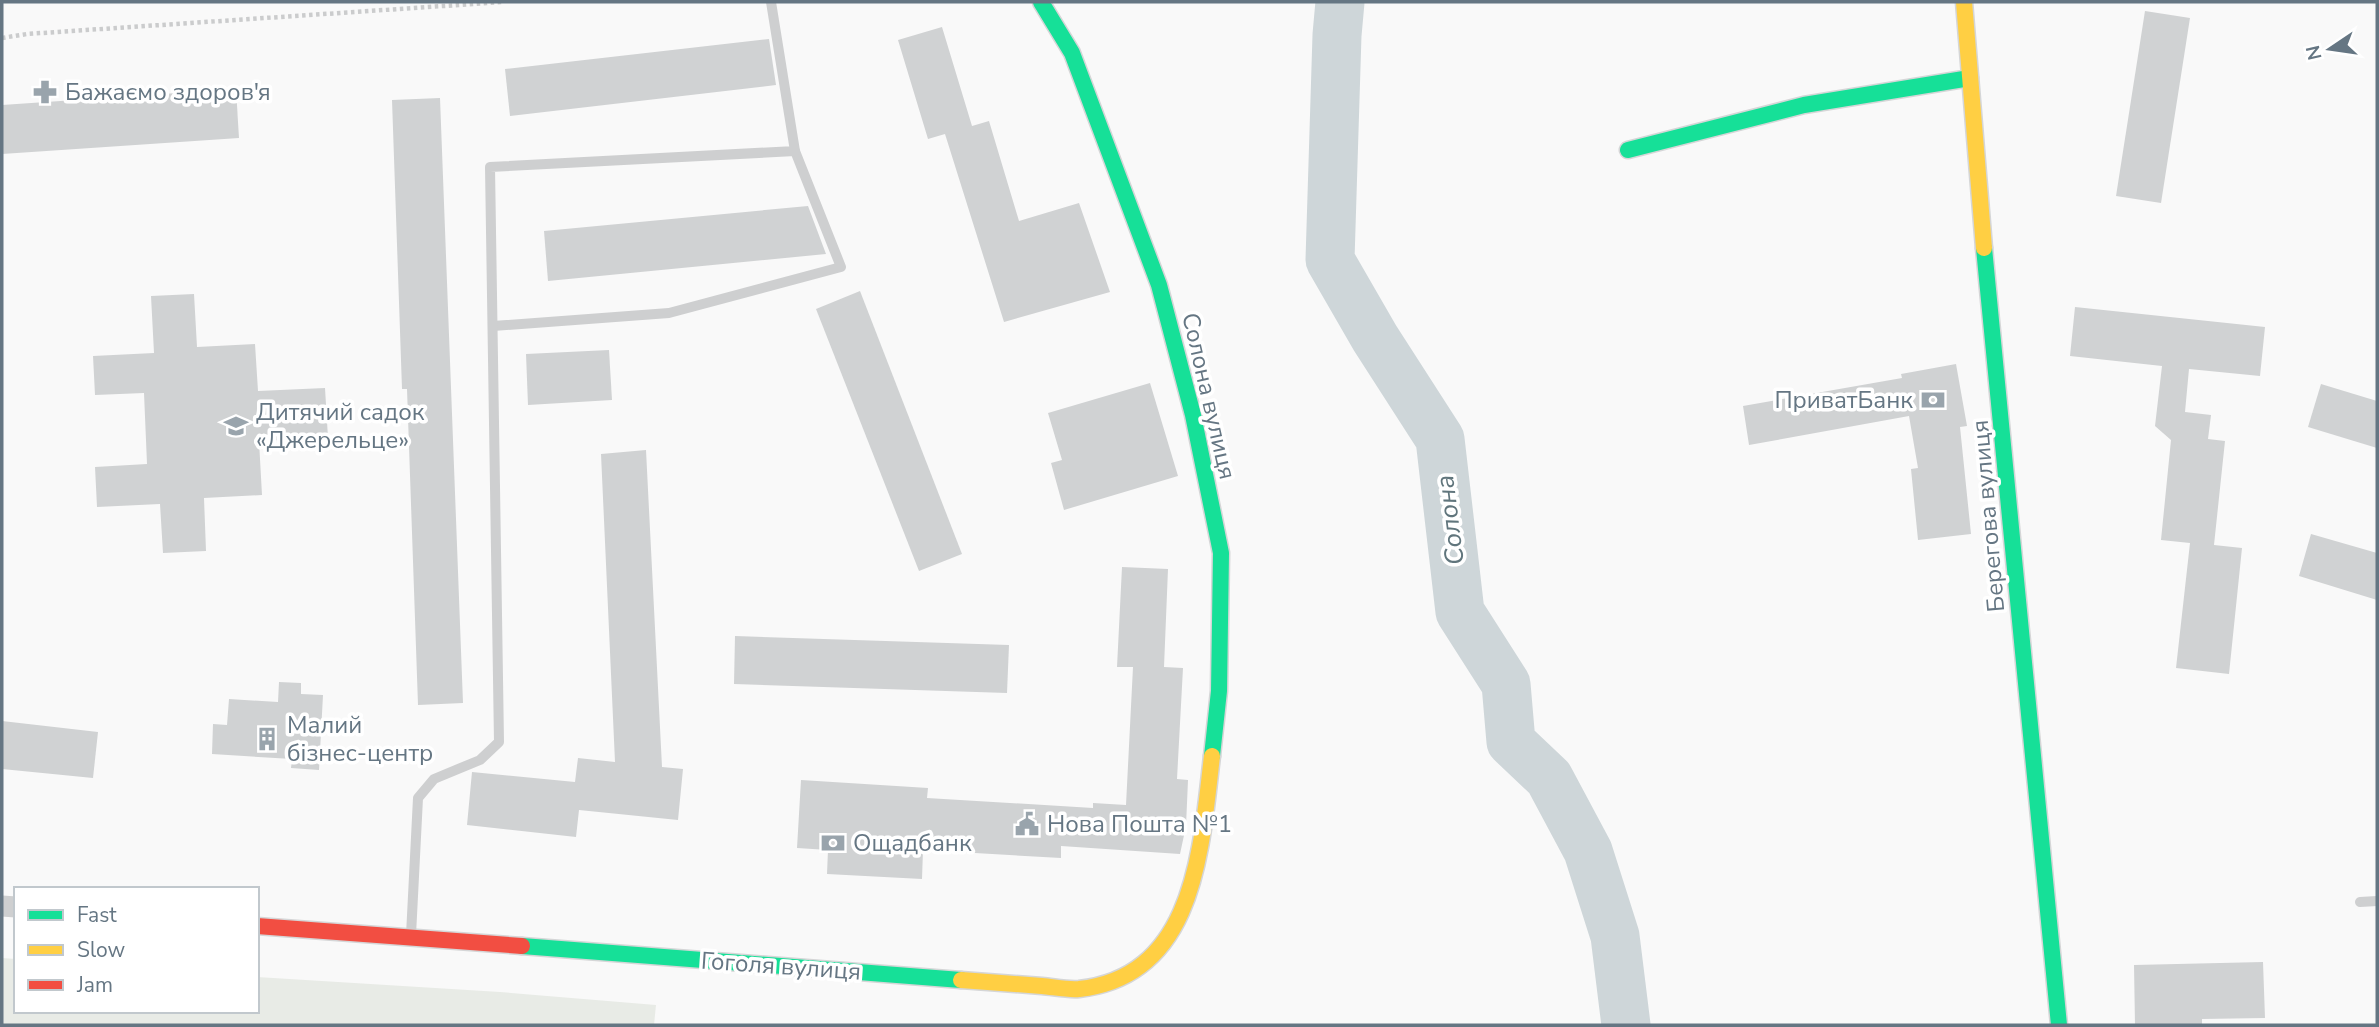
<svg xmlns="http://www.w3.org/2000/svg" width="2379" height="1027" viewBox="0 0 2379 1027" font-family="'Nunito Sans',sans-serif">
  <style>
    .green { fill: #e8ebe6 }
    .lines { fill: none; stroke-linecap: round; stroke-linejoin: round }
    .river { stroke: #ced6d9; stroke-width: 49 }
    .building { fill: #d0d2d3 }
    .fast-casing { stroke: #d5d6d7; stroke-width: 19 }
    .slow-casing { stroke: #d5d6d7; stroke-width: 19 }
    .jam-casing { stroke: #d5d6d7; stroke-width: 19 }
    .path { stroke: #cbcccd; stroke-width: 4.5; stroke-dasharray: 3.5 3.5; stroke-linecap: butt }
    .lane { stroke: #cecfd0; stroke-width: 10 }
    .street { stroke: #cecfd0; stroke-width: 21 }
    .fast { stroke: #16e098; stroke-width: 16 }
    .slow { stroke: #ffcf43; stroke-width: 16 }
    .jam { stroke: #f24e42; stroke-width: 16 }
    .labels { text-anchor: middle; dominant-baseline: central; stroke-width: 7; stroke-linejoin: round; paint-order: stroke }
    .poi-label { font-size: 24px; fill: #657683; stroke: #fff; text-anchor: start }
    .street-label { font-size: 24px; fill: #657683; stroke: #fff }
    .water-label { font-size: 26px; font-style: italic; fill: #60757c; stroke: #fff }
  </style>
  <rect width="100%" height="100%" fill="#f9f9f9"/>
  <path class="green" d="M2,958L16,959V1011H257V977L500,992L656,1005L654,1025H2Z"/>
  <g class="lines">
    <path class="river" d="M1340,2L1337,35L1330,260L1375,338L1440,439L1460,612L1506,684L1511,742L1549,778L1588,851L1615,936L1626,1025"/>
  </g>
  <g class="building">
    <path d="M2145,11L2190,18L2161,203L2116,196Z"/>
    <path d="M942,27L972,126L989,121L1019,221L1079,203L1110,292L1004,322L945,134L928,139L898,40Z"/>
    <path d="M769,39L776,85L510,116L505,69Z"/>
    <path d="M236,89L239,138L2,154V105Z"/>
    <path d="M440,98L463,703L418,705L407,389H402L392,100Z"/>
    <path d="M808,206L826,254L548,281L544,231Z"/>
    <path d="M860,291L962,554L919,571L816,309Z"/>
    <path d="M194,294L197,347L255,344L258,391L325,388L328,438L259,441L262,495L204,498L206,551L163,553L160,504L97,507L95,467L147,464L144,393L95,395L93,356L154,353L151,296Z"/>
    <path d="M2075,307L2265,327L2260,376L2189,369L2185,412L2211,415L2208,439L2225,441L2214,545L2242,548L2229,674L2176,668L2190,543L2161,540L2171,440L2155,426L2162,366L2070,356Z"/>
    <path d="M609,350L612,400L528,405L526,354Z"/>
    <path d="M1956,364L1967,426L1960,427L1971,534L1918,540L1911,469L1918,468L1909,416L1749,445L1743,406L1902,378L1901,374Z"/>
    <path d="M1150,383L1178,476L1064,510L1051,463L1062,460L1048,413Z"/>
    <path d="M2321,384L2377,401V448L2308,427Z"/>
    <path d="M646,450L662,767L683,769L678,820L579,810L576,837L467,825L472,772L575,782L578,758L615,762L601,454Z"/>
    <path d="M2311,534L2377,553V600L2299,576Z"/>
    <path d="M1122,567L1168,569L1164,667L1183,668L1177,779L1188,780L1186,826L1180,854L1061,846V858L923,850L922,879L827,874L828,850L797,848L801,780L928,788L927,798L1093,808V803L1126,805L1133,667H1117Z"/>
    <path d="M735,636L1009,645L1007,693L734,684Z"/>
    <path d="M279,682L301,683V694L323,695L319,770L291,768L292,759L212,754L213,724L227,725L229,699L278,702Z"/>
    <path d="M2,721L98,732L93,778L2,769Z"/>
    <path d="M2263,962L2265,1018L2202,1019V1025H2135L2134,965Z"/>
  </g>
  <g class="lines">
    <g class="fast-casing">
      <g id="fast">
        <path d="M1041,2L1072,53L1159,285L1193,415L1221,553L1219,691L1212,756"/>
        <path d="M1628,150L1804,105L1970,78"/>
        <path d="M1984,248L2059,1025"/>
        <path d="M522,946L961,980"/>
      </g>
    </g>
    <g class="slow-casing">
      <g id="slow">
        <path d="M1964,2L1984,248"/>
        <path d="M961,980C988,982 1015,984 1042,986C1054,987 1067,990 1079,989C1196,976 1201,848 1212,756"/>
      </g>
    </g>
    <g class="jam-casing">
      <path id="jam" d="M257,926L522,946"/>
    </g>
    <path class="path" d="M2,38L27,34L503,2"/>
    <g class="lane">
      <path d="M493,326L669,313L841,267L795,151"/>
      <path d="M2360,902L2377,901"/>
      <path d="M411,935L418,798L434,779L480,760L499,742L490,167L795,151L771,2"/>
    </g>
    <path class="street" d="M2,906L16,907"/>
    <use href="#fast" class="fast"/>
    <use href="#slow" class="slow"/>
    <use href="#jam" class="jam"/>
  </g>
  <defs>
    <g id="pharmacy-bare" transform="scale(1.89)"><path d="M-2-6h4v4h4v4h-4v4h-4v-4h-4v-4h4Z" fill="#99a4ac" stroke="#fff" stroke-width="2.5" paint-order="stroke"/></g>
    <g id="bank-bare" transform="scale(1.89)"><path d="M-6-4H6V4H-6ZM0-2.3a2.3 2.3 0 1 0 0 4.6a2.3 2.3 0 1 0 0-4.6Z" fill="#99a4ac" stroke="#fff" stroke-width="2.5" paint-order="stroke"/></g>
    <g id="school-bare" transform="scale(1.89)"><path d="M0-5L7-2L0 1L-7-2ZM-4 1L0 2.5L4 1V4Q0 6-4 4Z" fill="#99a4ac" stroke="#fff" stroke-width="2.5" paint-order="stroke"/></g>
    <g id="building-bare" transform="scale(1.89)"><path d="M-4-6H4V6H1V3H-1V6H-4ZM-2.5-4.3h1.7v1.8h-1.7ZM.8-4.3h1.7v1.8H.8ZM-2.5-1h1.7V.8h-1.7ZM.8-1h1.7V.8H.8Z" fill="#99a4ac" stroke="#fff" stroke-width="2.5" paint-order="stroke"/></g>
    <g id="civic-bare" transform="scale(1.89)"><path d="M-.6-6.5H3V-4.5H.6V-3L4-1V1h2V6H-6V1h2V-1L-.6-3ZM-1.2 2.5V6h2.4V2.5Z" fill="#99a4ac" stroke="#fff" stroke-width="2.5" paint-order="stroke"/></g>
  </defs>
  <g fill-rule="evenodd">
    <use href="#pharmacy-bare" x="45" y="92"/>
    <use href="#bank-bare" x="1933" y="400"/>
    <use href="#school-bare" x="236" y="426"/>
    <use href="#building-bare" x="267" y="739"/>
    <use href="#civic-bare" x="1027" y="824"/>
    <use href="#bank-bare" x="833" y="843"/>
  </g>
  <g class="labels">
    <g class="poi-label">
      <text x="65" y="92">Бажаємо здоров'я</text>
      <text x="1913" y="400" text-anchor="end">ПриватБанк</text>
      <text x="256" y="412">Дитячий садок<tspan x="256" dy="28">«Джерельце»</tspan></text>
      <text x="287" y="725">Малий<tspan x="287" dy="28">бізнес-центр</tspan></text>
      <text x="1047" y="824">Нова Пошта №1</text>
      <text x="853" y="843">Ощадбанк</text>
    </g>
    <g class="street-label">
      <text transform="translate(1209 396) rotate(77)">Солона вулиця</text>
      <text transform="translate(1988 516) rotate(-95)">Берегова вулиця</text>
      <text transform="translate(781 966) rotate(4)">Гоголя вулиця</text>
    </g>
    <g class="water-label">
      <text transform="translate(1450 520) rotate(-97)">Солона</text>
    </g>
  </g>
  <rect width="2379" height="1027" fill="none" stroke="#657683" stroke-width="7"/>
  <rect x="14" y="887" width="245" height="126" fill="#ffffff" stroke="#c1c8cd" stroke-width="2"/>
  <rect x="28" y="910" width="35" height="10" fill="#16e098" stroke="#c1c8cd" stroke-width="2"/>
  <text x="77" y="922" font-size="21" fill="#657683">Fast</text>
  <rect x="28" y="945" width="35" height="10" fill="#ffcf43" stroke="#c1c8cd" stroke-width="2"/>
  <text x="77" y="957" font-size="21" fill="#657683">Slow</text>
  <rect x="28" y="980" width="35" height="10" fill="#f24e42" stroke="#c1c8cd" stroke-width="2"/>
  <text x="77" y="992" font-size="21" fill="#657683">Jam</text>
  <g transform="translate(2330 49) rotate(257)" stroke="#ffffff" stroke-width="5" paint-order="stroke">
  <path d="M0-5L12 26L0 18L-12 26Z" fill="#657683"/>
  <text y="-10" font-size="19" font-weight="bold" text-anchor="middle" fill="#657683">N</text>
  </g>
</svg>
